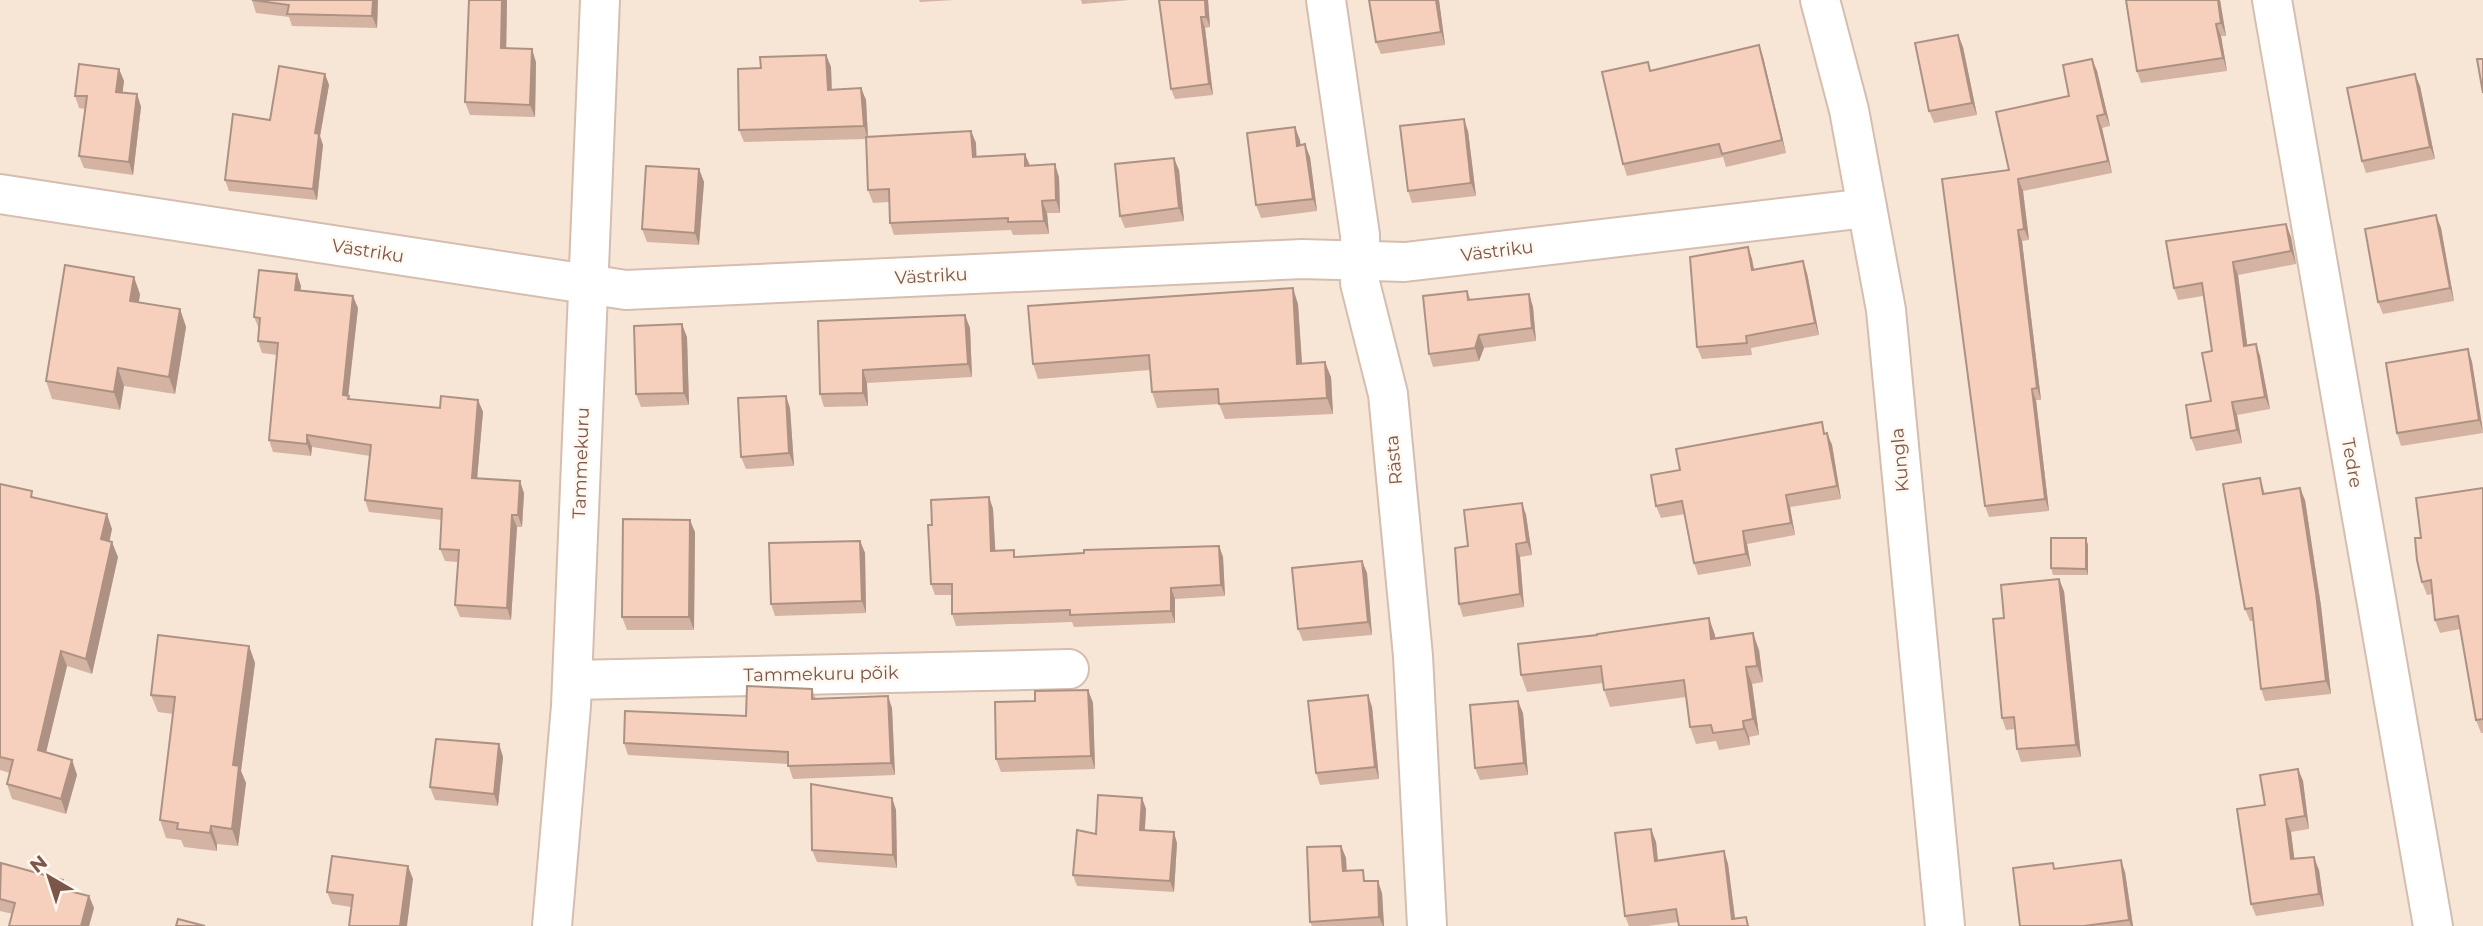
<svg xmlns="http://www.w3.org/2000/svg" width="2483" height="926" viewBox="0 0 2483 926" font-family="Montserrat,sans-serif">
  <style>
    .residential { fill: #f7e6d6 }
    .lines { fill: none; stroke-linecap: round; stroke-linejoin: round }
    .street-casing { stroke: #d5bdaf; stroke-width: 42 }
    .street { stroke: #fff; stroke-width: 38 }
    .wall { fill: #d4b3a3 }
    .shaded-wall { fill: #ad9284 }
    .building { fill: #f7d0bd; stroke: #ad9284; stroke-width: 2 }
    .labels { text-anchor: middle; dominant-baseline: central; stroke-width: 5; stroke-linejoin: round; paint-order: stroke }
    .street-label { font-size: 18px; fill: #7c5749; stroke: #fff8f1 }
  </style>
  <rect width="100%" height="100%" fill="#fef4e9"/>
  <rect class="residential" x="0" y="0" width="2483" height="926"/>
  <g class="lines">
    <g class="street-casing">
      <g id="street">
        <path d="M1326,0L1360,235V283L1388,394L1413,656L1427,926"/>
        <path d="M1820,0L1849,110L1886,310L1945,926"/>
        <path d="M2272,0L2433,926"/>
        <path d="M0,194L626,290L1302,259L1405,262L1867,208"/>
        <path d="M573,680L1069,669"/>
        <path d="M552,926L571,706L600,0"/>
      </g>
    </g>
    <use href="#street" class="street"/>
  </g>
  <g class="wall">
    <path d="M252,0H378L377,28L292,26L289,17L256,13Z"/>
    <path d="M507,0L506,49L536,62L535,117L470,115L465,102Z"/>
    <path d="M919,0H954L920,2Z"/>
    <path d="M1081,0H1130L1082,4Z"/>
    <path d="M1208,0L1210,27L1205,28L1213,95L1175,99L1171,89Z"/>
    <path d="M1439,0L1445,45L1381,54L1376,42Z"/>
    <path d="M2220,0L2226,36H2221L2227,71L2141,83L2137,71Z"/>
    <path d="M1958,35L1963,47L1977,115L1934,123L1929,111Z"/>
    <path d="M1759,45L1763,57L1786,153L1726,167L1723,157L1627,176L1623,164L1651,71Z"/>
    <path d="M826,55L831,67L832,90L861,88L866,100L868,137L971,131L976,143V156L1025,154L1030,165L1059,177L1060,213H1047L1049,234L1013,235L1011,230L894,235L890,223L889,202L873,203L868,190L866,139L744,142L739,130L761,68Z"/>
    <path d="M2092,59L2097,71L2110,126L2102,128L2112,173L2023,191L2029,240L2022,241L2041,400H2036L2049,511L1989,517L1985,506L2009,170L2069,96Z"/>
    <path d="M119,69L124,81L122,93L137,94L141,107L133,175L84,168L79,156L85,109L79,108L75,96Z"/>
    <path d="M325,74L329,85L320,136L323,145L317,200L229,191L225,180L270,120Z"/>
    <path d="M2420,86L2435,159L2366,173L2362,161Z"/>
    <path d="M1468,131L1476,196L1412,203L1408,191Z"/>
    <path d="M1300,140V145L1310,157L1317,211L1261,218L1256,205Z"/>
    <path d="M699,169L704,182L699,245L647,242L642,229Z"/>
    <path d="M1179,170L1184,221L1125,228L1120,216Z"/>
    <path d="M2436,215L2441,228L2454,301L2383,314L2378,302Z"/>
    <path d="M2286,224L2291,237L2296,264L2238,275L2247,345L2256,344L2260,356L2270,409L2237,415L2242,443L2196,451L2191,438L2211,401L2212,351L2203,296L2178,300L2174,288Z"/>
    <path d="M1748,247L1752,259L1754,269L1807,273L1819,335L1751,348L1752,355L1702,359L1697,347Z"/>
    <path d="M301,286L300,290L358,308L348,396L350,399L440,408L478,400L483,412L477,479L524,493L522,527H517L511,620L460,617L455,605L458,562L445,561L440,549L442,520L369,512L365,500L370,456L312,447L311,456L273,452L269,440L277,355L262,353L258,341L259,329L254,317Z"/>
    <path d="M1467,291L1471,300L1529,294L1533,307L1536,341L1484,348L1479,361L1433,367L1429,354Z"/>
    <path d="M140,294L139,302L180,309L186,327L175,394L124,386L120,410L52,399L46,381Z"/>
    <path d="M1298,304L1302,363L1331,377L1333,414L1225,419L1219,404L1157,408L1152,392L1150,370L1038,379L1033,364Z"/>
    <path d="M818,321L970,328L972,377L867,383L868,406L824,407L820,394Z"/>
    <path d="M687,337L689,405L641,407L636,394Z"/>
    <path d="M2468,349L2472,362L2483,433L2401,446L2397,433Z"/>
    <path d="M790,408L794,466L746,469L741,457Z"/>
    <path d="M1827,433L1832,445L1841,499L1790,507L1795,535L1747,544L1751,566L1698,575L1694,563L1685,514L1661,518L1656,506L1680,470Z"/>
    <path d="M2260,478L2265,494L2305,500L2321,606L2331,694L2265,701L2261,689L2254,621H2250L2245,609Z"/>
    <path d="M0,486L34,497L112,529L109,541L118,557L92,674L67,666L46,752L72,760L77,775L66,814L12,799L7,784L10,773L0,770Z"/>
    <path d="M2483,488V733H2481L2476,720L2460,629L2440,633L2435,620L2432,594L2427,595L2422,582L2421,538Z"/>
    <path d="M989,497L993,509L995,551L1016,557L1219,546L1223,557L1225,596L1175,599V623L1074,627L1072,622L956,626L952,614V595H935L931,584L932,525Z"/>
    <path d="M1522,503L1526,515L1532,555L1520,557L1524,607L1463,617L1459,604L1468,546Z"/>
    <path d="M695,532L694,630H627L622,617Z"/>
    <path d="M860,541L865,553L866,613L775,616L771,604Z"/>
    <path d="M2088,545V575H2053L2051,568Z"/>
    <path d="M1362,561L1367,573L1372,635L1303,641L1298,629Z"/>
    <path d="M2064,591L2081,757L2021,762L2017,749L2015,729L2006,730L2002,718L2004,618Z"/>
    <path d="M1715,635V638L1759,650L1763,682L1752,684L1759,735L1749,737L1750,745L1719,750L1716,741L1696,744L1690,727L1686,697L1610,707L1604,690L1603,683L1527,692L1521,675Z"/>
    <path d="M249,646L255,663L241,771L246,783L238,846L217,844V851L184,847L181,840L166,838L160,820L173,714L158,712L151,695Z"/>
    <path d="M812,689L816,699L892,708L895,775L793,779L788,764L628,755L624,743L746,716Z"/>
    <path d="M1088,690L1093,703L1095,769L1001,772L996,759L1035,701Z"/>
    <path d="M1372,707L1379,779L1320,785L1316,773Z"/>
    <path d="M1523,713L1528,775L1480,780L1475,768Z"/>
    <path d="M499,744L503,757L498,806L435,800L430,787Z"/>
    <path d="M2298,769L2303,781L2309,829L2291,832L2294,858L2319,870L2324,906L2256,916L2251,904L2265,805Z"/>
    <path d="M892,798L896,810L897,868L817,862L812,850Z"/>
    <path d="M1142,798L1146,809L1145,830L1177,843L1174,892L1077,886L1073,875L1096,834Z"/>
    <path d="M1651,829L1656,842L1658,860L1724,851L1728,864L1735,919L1750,926L1678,922L1648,926H1629L1625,916Z"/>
    <path d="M1341,846L1346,858L1347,871L1367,881L1382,893L1384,926H1312L1310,922Z"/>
    <path d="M2053,863L2055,869L2125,872L2133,926H2020Z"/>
    <path d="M0,866L63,880L67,890L89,896L94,908L89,926H9L13,914L0,911Z"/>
    <path d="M413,879L351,907L332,904L327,892Z"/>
  </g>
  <g class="shaded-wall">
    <path d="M373,0H378L377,28L372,16Z"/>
    <path d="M502,0H507L506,61L501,48Z"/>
    <path d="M1205,0H1208L1210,27L1206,17Z"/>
    <path d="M1436,0H1439L1445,45L1441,32Z"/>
    <path d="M2218,0H2220L2226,36L2221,23Z"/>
    <path d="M1201,17L1205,28L1213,95L1209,84Z"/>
    <path d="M2216,24L2221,36L2227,71L2223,58Z"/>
    <path d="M1958,35L1963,47L1977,115L1972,103Z"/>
    <path d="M1759,45L1763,57L1786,153L1782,140Z"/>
    <path d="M532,49L536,62L535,117L530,105Z"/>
    <path d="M826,55L831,67L832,103L828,90Z"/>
    <path d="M2092,59L2097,71L2110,126L2105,114Z"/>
    <path d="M119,69L124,81L121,105L116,92Z"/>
    <path d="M325,74L329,85L320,136L323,145L317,200L313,189L315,133Z"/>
    <path d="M2415,74L2420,86L2435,159L2430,147Z"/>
    <path d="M861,88L866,100L868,139L864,126Z"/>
    <path d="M137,94L141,107L133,175L129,162Z"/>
    <path d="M2097,116L2102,128L2112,173L2108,161Z"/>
    <path d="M1464,119L1468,131L1476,196L1471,183Z"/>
    <path d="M1295,127L1300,140L1302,158L1297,146Z"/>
    <path d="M971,131L976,143L977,169L973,157Z"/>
    <path d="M1305,144L1310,157L1317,211L1313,199Z"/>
    <path d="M1025,154L1030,167L1025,166Z"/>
    <path d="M1174,158L1179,170L1184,221L1179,208Z"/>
    <path d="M1055,164L1059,177L1060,213L1056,200Z"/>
    <path d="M699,169L704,182L699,245L695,233Z"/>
    <path d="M2018,179L2023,191L2029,240L2024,229Z"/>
    <path d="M1042,201L1047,213L1049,234L1044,221Z"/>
    <path d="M2436,215L2441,228L2454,301L2450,288Z"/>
    <path d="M2286,224L2291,237L2296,264L2291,251Z"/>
    <path d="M2018,230L2022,241L2041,400L2037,388Z"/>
    <path d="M1748,247L1752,259L1756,282L1752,270Z"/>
    <path d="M1803,261L1807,273L1819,335L1815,323Z"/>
    <path d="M2233,262L2238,275L2249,358L2244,346Z"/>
    <path d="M297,274L301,286L299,302L295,290Z"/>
    <path d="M134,277L140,294L136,318L130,301Z"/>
    <path d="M1293,288L1298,304L1303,379L1297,364Z"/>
    <path d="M1529,294L1533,307L1536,341L1532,328Z"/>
    <path d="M353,296L358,308L347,407L343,395Z"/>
    <path d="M180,309L186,327L175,394L169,377Z"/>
    <path d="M965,315L970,328L972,377L968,364Z"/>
    <path d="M682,324L687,337L689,405L684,393Z"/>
    <path d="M1479,335L1484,348L1479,361L1475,348Z"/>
    <path d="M2256,344L2260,356L2270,409L2265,397Z"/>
    <path d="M2468,349L2472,362L2483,431L2479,420Z"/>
    <path d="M1325,362L1331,377L1333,414L1327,398Z"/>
    <path d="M118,368L124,386L120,410L114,392Z"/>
    <path d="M863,370L867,383L868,406L863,393Z"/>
    <path d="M2032,389L2036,400L2049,511L2045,499Z"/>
    <path d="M786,396L790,408L794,466L789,453Z"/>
    <path d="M478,400L483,412L476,490L472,478Z"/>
    <path d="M2232,402L2237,415L2242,443L2237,430Z"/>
    <path d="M1827,433L1832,445L1841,499L1837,486Z"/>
    <path d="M307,435L312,447L311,456L307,444Z"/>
    <path d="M520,481L524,493L522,527L518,515Z"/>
    <path d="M2300,488L2305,500L2321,606L2331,694L2326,681Z"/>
    <path d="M1786,495L1790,507L1795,535L1791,523Z"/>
    <path d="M989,497L993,509L996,562L991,551Z"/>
    <path d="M1522,503L1526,515L1532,555L1527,542Z"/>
    <path d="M107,514L112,529L107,554L101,539Z"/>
    <path d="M512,515L517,527L511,620L507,608Z"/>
    <path d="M690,520L695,532L694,630L689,617Z"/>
    <path d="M1743,531L1747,544L1751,566L1746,554Z"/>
    <path d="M2086,538L2088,545V575L2086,569Z"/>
    <path d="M860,541L865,553L866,613L862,601Z"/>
    <path d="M112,542L118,557L92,674L86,659Z"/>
    <path d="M1516,544L1520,557L1524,607L1520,594Z"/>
    <path d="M1219,546L1223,557L1225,596L1221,585Z"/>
    <path d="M1362,561L1367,573L1372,635L1368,622Z"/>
    <path d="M2059,579L2064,591L2081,757L2076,745Z"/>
    <path d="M1171,588L1175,599V623L1171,611Z"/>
    <path d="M1709,618L1715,635L1717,655L1711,639Z"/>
    <path d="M1753,633L1759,650L1763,682L1757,666Z"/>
    <path d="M249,646L255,663L241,771L246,783L238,846L232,829L233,765Z"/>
    <path d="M61,651L67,666L43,765L38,750Z"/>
    <path d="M1746,667L1752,684L1759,735L1753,719Z"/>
    <path d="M1088,690L1093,703L1095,769L1091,756Z"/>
    <path d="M1368,695L1372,707L1379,779L1375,767Z"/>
    <path d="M888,696L892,708L895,775L891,763Z"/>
    <path d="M1518,701L1523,713L1528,775L1524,763Z"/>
    <path d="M1743,721L1749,737L1750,745L1744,729Z"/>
    <path d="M499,744L503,757L498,806L494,794Z"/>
    <path d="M72,760L77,775L66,814L61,799Z"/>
    <path d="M2298,769L2303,781L2309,829L2305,816Z"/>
    <path d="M892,798L896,810L897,868L893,855Z"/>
    <path d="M1142,798L1146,809L1144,841L1140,830Z"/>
    <path d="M2286,819L2291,832L2296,871L2291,859Z"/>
    <path d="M211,826L217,844V851L210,833Z"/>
    <path d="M1651,829L1656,842L1659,873L1655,861Z"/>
    <path d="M1174,832L1177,843L1174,892L1170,881Z"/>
    <path d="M1341,846L1346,858L1347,884L1343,871Z"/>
    <path d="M1724,851L1728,864L1736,926L1732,919Z"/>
    <path d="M2314,857L2319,870L2324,906L2319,894Z"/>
    <path d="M2121,860L2125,872L2133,926H2131L2129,920Z"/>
    <path d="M408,866L413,879L407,926H400Z"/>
    <path d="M63,880L68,892L61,889Z"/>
    <path d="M1378,881L1382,893L1384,926H1383L1379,917Z"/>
    <path d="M89,896L94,908L89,926H81Z"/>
  </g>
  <g class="building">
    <path d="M252,0H373L372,16L287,14L289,5Z"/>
    <path d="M469,0H502L501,48L532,49L530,105L465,102Z"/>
    <path d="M1159,0H1205L1206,17H1201L1209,84L1171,89Z"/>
    <path d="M1369,0H1436L1441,32L1376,42Z"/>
    <path d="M2126,0H2218L2221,23L2216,24L2223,58L2137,71Z"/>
    <path d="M1958,35L1972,103L1929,111L1915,43Z"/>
    <path d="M1759,45L1782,140L1722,154L1719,144L1623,164L1602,72L1648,62L1650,71Z"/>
    <path d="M826,55L828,90L861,88L864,126L739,130L738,69L761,68L760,57Z"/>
    <path d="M2092,59L2105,114L2097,116L2108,161L2018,179L2024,229L2018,230L2037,388L2032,389L2045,499L1985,506L1942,179L2009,170L1996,112L2069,96L2063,65Z"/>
    <path d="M2477,59H2483V93Z"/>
    <path d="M79,64L119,69L116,92L137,94L129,162L79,156L87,96H75Z"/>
    <path d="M279,66L325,74L315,133L319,134L313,189L225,180L233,114L270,120Z"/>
    <path d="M2415,74L2430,147L2362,161L2347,88Z"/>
    <path d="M1464,119L1471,183L1408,191L1400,126Z"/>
    <path d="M1295,127L1297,146L1305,144L1313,199L1256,205L1247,133Z"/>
    <path d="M971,131L973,157L1025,154V166L1055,164L1056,200L1042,201L1044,221L1008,222V218L890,223L889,189L868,190L866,137Z"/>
    <path d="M1174,158L1179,208L1120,216L1115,164Z"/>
    <path d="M646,166L699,169L695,233L642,229Z"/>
    <path d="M2436,215L2450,288L2378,302L2365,229Z"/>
    <path d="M2286,224L2291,251L2233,262L2244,346L2256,344L2265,397L2232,402L2237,430L2191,438L2186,405L2211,401L2202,353L2212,351L2202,283L2174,288L2166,241Z"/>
    <path d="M1748,247L1752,270L1803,261L1815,323L1746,336L1747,343L1697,347L1690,257Z"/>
    <path d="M65,265L134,277L130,301L180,309L169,377L118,368L114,392L46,381Z"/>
    <path d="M259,270L297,274L295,290L353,296L343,395L349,396L348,399L440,408L441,396L478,400L472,478L520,481L518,515H512L507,608L455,605L459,550L440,549L442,509L365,500L371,445L307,435V444L269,440L278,343L258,341L260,318L254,317Z"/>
    <path d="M1293,288L1297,364L1325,362L1327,398L1219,404L1218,389L1152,392L1149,355L1033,364L1028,306Z"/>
    <path d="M1467,291L1468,300L1529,294L1532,328L1479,335L1475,348L1429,354L1423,296Z"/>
    <path d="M965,315L968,364L863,370V393L820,394L818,321Z"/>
    <path d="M682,324L684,393L636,394L634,326Z"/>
    <path d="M2468,349L2479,420L2397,433L2386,363Z"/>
    <path d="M786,396L789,453L741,457L738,398Z"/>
    <path d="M1822,422L1824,434L1827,433L1837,486L1786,495L1791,523L1743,531L1746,554L1694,563L1682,501L1656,506L1651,475L1680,470L1676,449Z"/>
    <path d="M2260,478L2263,494L2300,488L2316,593L2326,681L2261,689L2252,608L2245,609L2223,484Z"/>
    <path d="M0,484L32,491L31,497L107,514L101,539L112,542L86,659L61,651L38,750L72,760L61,799L7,784L13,760L0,757Z"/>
    <path d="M2483,488V719L2476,720L2458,616L2435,620L2431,580L2422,582L2417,560L2415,538H2421L2416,498Z"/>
    <path d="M989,497L991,551L1014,550V557L1084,553V550L1219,546L1221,585L1171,588V611L1070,615V610L952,614V584H931L928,525H932L931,500Z"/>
    <path d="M1522,503L1527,542L1516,544L1520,594L1459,604L1455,548L1468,546L1464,510Z"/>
    <path d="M623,519L690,520L689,617H622Z"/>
    <path d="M2051,538H2086V569L2051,568Z"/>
    <path d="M860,541L862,601L771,604L769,543Z"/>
    <path d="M1362,561L1368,622L1298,629L1292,568Z"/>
    <path d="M2059,579L2076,745L2017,749L2014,717L2002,718L1993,619L2004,618L2001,585Z"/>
    <path d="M1709,618L1711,639L1753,633L1757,666L1746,667L1753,719L1743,721L1744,729L1713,733L1711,725L1690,727L1684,680L1604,690L1601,666L1521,675L1518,644L1597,635V634Z"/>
    <path d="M158,635L249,646L233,765L239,766L232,829L211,826L210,833L177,829L178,823L160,820L175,697L151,695Z"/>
    <path d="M747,686L812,689V699L888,696L891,763L788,766V752L624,743L625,711L746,716Z"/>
    <path d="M1088,690L1091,756L996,759L995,702L1035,701V691Z"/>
    <path d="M1368,695L1375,767L1316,773L1308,701Z"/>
    <path d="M1518,701L1524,763L1475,768L1470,705Z"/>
    <path d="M436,739L499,744L494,794L430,787Z"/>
    <path d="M2298,769L2305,816L2286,819L2291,859L2314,857L2319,894L2251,904L2237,809L2265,805L2260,775Z"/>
    <path d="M811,784L892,798L893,855L812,850Z"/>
    <path d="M1098,795L1142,798L1140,830L1174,832L1170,881L1073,875L1077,830L1096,834Z"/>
    <path d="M1651,829L1655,861L1724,851L1732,919L1746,917L1748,926H1679L1676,909L1625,916L1615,833Z"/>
    <path d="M1341,846L1343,871L1363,870L1364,881H1378L1379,917L1310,922L1307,847Z"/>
    <path d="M332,856L408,866L400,926H349L353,895L327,892Z"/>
    <path d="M2121,860L2129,920L2084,926H2020L2013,868L2053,863L2054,869Z"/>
    <path d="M1,863L63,880L61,889L89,896L81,926H9L15,903L0,899Z"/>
    <path d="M178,919L205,926H176Z"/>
  </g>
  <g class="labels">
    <g class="street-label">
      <text transform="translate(368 251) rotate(9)">Västriku</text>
      <text transform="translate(1497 251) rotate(-7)">Västriku</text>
      <text transform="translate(931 276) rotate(-3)">Västriku</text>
      <text transform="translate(1394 460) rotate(-95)">Rästa</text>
      <text transform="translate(1900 460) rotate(-95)">Kungla</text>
      <text transform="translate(581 463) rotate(-88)">Tammekuru</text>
      <text transform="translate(2352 463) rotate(80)">Tedre</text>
      <text transform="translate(821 674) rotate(-1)">Tammekuru põik</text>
    </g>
  </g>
  <g transform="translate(49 877) rotate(321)" stroke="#fff8f1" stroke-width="5" paint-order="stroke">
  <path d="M0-5L12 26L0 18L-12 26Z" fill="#7c5749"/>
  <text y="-10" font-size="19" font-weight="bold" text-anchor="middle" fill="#7c5749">N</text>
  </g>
</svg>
